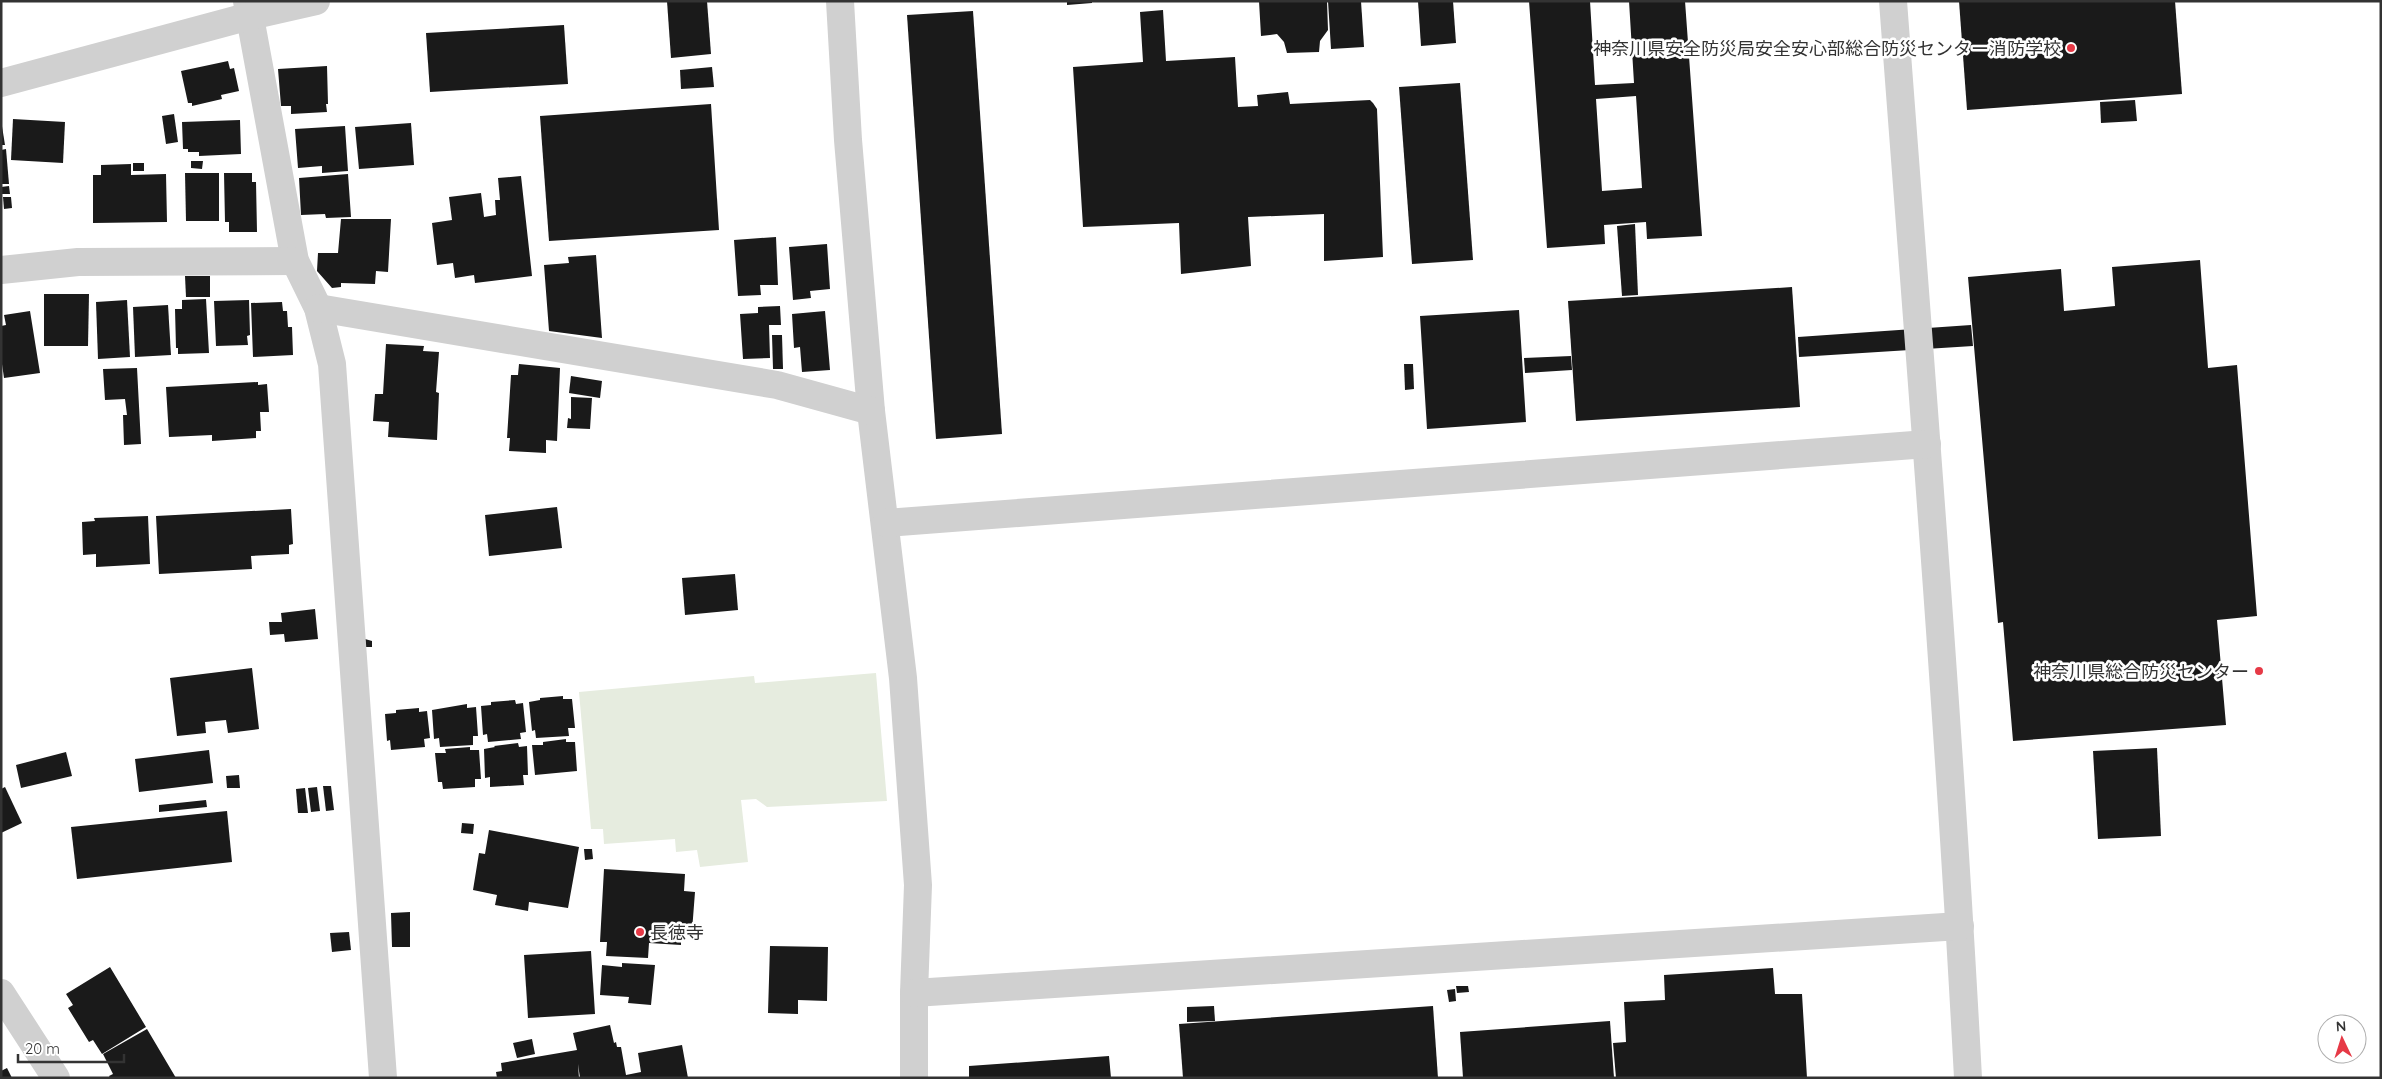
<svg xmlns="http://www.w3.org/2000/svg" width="2382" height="1079" viewBox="0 0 2382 1079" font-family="Quicksand,'Noto Sans JP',sans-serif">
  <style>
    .green { fill: #e6ecdf }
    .building { fill: #1a1a1a; fill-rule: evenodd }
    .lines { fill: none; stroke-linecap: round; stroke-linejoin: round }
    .minor { stroke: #d0d0d0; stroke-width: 28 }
    .poi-dot { fill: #e63946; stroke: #fff; stroke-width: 2 }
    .labels { text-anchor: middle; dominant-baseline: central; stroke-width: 5; stroke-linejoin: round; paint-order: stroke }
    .poi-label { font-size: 18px; fill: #333; stroke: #fff; text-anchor: end }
  </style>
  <rect width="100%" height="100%" fill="#fff"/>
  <path class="green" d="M876,673L887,801L767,807L756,799L741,800L748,862L700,867L697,850L676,852L675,839L604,844L603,829H591L579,692L754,676L755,683Z"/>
  <g class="building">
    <path d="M667,1H707L711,54L671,58Z"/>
    <path d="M1067,1H1092V3L1067,5Z"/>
    <path d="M1259,1H1327L1328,30L1320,41L1319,52L1287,53L1284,42L1277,34L1261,36Z"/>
    <path d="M1328,1H1361L1364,47L1331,49Z"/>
    <path d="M1418,1H1453L1456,43L1421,46Z"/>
    <path d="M1529,1H1590L1595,85L1634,83L1629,1H1685L1702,236L1647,239L1646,222L1604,225L1605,244L1547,248ZM1636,96L1642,188L1602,191L1596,99Z"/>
    <path d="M1959,1H2175L2182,94L1967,110Z"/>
    <path d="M1163,10L1166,61L1235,57L1238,107L1258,106L1257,95L1288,92L1290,104L1370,100L1373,103L1377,109L1383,257L1324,261V214L1248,217L1251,266L1181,274L1179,223L1083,227L1073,67L1143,62L1140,12Z"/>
    <path d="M973,11L1002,434L936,439L907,15Z"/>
    <path d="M564,25L568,84L430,92L426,33Z"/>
    <path d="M228,61L230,69L234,68L239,91L221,95L222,99L192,106V103H188L181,71Z"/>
    <path d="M327,66L328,104H326L327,112L291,114V106H281L278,69Z"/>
    <path d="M712,67L714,87L681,89L680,70Z"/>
    <path d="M1460,83L1473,260L1412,264L1399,87Z"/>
    <path d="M2135,100L2137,121L2101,123L2100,102Z"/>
    <path d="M711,104L719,230L549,241L540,116Z"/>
    <path d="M174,114L178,142L166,144L162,116Z"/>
    <path d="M13,119L65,122L63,163L11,160Z"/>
    <path d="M1,120L5,145H1Z"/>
    <path d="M240,120L241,154L199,156V152H188V149H183L182,122Z"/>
    <path d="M411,123L414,165L359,169L355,127Z"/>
    <path d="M345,126L348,171L322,173V166L298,168L295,129Z"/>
    <path d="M6,149L9,184H1V150Z"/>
    <path d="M191,161H203L202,169L191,168Z"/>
    <rect x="133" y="163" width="11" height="8"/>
    <path d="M131,164V175L166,174L167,222L93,223V175H101V165Z"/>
    <path d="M185,173H219V221H186Z"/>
    <path d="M224,173H252V182H256L257,232H229V222H225Z"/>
    <path d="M348,174L351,217L326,218L325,214L301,215L299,178Z"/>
    <path d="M521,176L532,276L475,283L474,275L455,278L453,263L437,265L432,223L452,220L449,197L481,193L484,217L496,215L495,200H500L498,178Z"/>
    <path d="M9,186L10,194H1V187Z"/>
    <path d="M3,197H11L12,208L4,209Z"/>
    <path d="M341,219H391L388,272L376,271L375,284L341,283V287L332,288L317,271L318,253H338Z"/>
    <path d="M1635,224L1638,295L1622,296L1617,226Z"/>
    <path d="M776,237L778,285H760L761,295L738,296L734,240Z"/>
    <path d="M827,244L830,289L810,291L811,298L793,300L789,247Z"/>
    <path d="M596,255L602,338L549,331L544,265L569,263L568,257Z"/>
    <path d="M2200,260L2208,368L2237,365L2257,616L2217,620L2226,725L2013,741L2003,622L1998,623L1968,277L2061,269L2064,311L2115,306L2112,267Z"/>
    <path d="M185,276H210V297H186Z"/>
    <path d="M1792,287L1800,407L1576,421L1568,301Z"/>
    <path d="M44,294H89L88,346H44Z"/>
    <path d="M206,299L209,353L178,354V348H176L175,309H182V300Z"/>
    <path d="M127,300L130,357L98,359L96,302Z"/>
    <path d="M249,300L250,335L247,336L248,345L216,346L214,301Z"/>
    <path d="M282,302L283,311H287L288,327H292L293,355L253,357L251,303Z"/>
    <path d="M168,305L171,355L135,357L133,307Z"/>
    <path d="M780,306L781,325H769L770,358L743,359L740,314L758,313V307Z"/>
    <path d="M1519,310L1526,422L1427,429L1420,316Z"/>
    <path d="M30,311L40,373L4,378L1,357V326L6,325L4,315Z"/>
    <path d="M825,311L830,370L802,372L800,347L794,348L792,314Z"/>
    <path d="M1971,325L1973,346L1799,357L1798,337Z"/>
    <path d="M772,335H782L783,369H773Z"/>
    <path d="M386,344L424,346L423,351L439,352L436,392L439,393L437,440L388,437L389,422L373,421L375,394H383Z"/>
    <path d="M1571,356L1572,370L1525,373L1524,358Z"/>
    <path d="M519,364L560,368L557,441L546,440V453L509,451L510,438H507L511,375H518Z"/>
    <path d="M1404,364H1413L1414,389L1405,390Z"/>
    <path d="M137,368L141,444L124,445L123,415H127L125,399L105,400L103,369Z"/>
    <path d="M571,376L602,381L600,398L569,393Z"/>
    <path d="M258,382V385L267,384L269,412H260L261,431H256V438L212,441V435L169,437L166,387Z"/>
    <path d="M571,397L592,398L590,429L567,428L568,418L571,419Z"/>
    <path d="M557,507L562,548L489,556L485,515Z"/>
    <path d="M291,509L293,544L289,545V554L251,556L252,569L159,574L156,516Z"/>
    <path d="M148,516L150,564L96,567V554L83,555L82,522L95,521L94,518Z"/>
    <path d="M735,574L738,610L685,615L682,578Z"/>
    <path d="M315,609L318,639L285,642L284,634L270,635L269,622H282L281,613Z"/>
    <path d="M365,639L372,641V647H366Z"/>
    <path d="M252,668L259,729L228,733L226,720L205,722L206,733L177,736L170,678Z"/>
    <path d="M563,696V699H572L575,728H568L569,736L536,738L535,730L532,731L529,702L540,700V698Z"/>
    <path d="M515,700L516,704L523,703L526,732L520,733L521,739L488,742L487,734L483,735L481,706L491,705V702Z"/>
    <path d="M467,704V708L476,707L478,736H473V745L440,747L439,738L434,739L432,710Z"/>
    <path d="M419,708V712L427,711L430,738L424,739L425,747L391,750L390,740L387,741L385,714L396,713V710Z"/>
    <path d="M566,739V742H575L577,771L535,775L532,745H543V742Z"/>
    <path d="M518,743L519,747L527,746L528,775H523L524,785L490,787V777L485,778L484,749L495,747L494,746Z"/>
    <path d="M470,747V750H479L481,779H475V787L443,789L442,782H438L435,753H446L445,749Z"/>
    <path d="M2157,748L2161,836L2098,839L2093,751Z"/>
    <path d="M209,750L213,783L139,792L135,759Z"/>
    <path d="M66,752L72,776L21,788L16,765Z"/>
    <path d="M239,775L240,788H227L226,776Z"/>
    <path d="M323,786H331L334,810L326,811Z"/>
    <path d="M5,787L22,823L1,833V789Z"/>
    <path d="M317,787L320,811L311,812L308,788Z"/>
    <path d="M305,788L308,813H298L296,789Z"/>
    <path d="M206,800L207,807L159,812V805Z"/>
    <path d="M227,811L232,862L77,879L71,827Z"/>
    <path d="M462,823L474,824L473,834L461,833Z"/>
    <path d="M489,830L579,847L568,908L529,902L528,911L495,905L497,895L473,890L479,853L485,854Z"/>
    <path d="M584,849H592L593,859L585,860Z"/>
    <path d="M604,869L685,874L684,891L695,892L692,931H681V945L649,943L648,958L606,956L607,942H600Z"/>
    <path d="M410,912V947H392L391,913Z"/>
    <path d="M349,932L351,950L332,952L330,933Z"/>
    <path d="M770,946L828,947L827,1001L798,1000V1014L768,1013Z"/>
    <path d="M591,951L595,1014L528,1018L524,955Z"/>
    <path d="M622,963L655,965L651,1005L628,1003L629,997L600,995L602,965L622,967Z"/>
    <path d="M110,967L146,1027L102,1054L93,1040L89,1042L68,1008L73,1005L66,994Z"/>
    <path d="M1773,968L1775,994H1802L1807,1078H1616L1613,1043L1626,1042L1624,1002L1665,1000L1664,975Z"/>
    <path d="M1456,986H1468L1469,992L1457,993Z"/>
    <path d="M1455,989L1456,1001L1449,1002L1447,990Z"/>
    <path d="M1214,1006L1215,1021L1187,1022V1007Z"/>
    <path d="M1433,1006L1438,1078H1183L1179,1024Z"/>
    <path d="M1610,1021L1614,1078H1463L1460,1032Z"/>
    <path d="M610,1025L614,1043L616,1042L617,1047H621L626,1075L641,1072L638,1053L682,1045L688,1078H580L578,1064L579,1078H497L496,1072L502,1071L501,1063L577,1050L573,1033Z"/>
    <path d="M147,1029L176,1078H110L109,1076L113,1074L103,1054Z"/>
    <path d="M532,1039L535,1054L517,1058L513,1043Z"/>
    <path d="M1109,1056L1111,1078H969V1066Z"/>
    <path d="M7,1068L12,1078H1V1071Z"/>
  </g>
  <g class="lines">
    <g class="minor">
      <path d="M247,1L295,261L318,308L332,364L383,1078"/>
      <path d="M840,1L848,140L871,411L903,678L918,885L914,993V1078"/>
      <path d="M1893,1C1920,360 1949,719 1968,1078"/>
      <path d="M1,83L250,16L316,1"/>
      <path d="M1,270L78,262L295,261"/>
      <path d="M318,308L777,385L871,411"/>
      <path d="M886,523L1927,444"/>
      <path d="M1,993L56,1078"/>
      <path d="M914,993L1960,926"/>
    </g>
  </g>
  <g class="poi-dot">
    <circle cx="2071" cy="48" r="5"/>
    <circle cx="2259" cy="671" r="5"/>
    <circle cx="640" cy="932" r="5"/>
  </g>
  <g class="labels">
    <g class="poi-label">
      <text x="2061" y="48">神奈川県安全防災局安全安心部総合防災センター消防学校</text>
      <text x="2249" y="671">神奈川県総合防災センター</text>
      <text x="650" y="932" text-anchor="start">長徳寺</text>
    </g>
  </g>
  <rect width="2382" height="1079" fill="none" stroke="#333333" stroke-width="5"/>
  <g transform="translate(2342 1039) rotate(356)"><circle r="24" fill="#ffffff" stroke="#adadad"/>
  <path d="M0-4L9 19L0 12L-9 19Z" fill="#e63946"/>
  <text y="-8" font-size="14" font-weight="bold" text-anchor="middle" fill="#333333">N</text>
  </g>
  <path d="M18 1054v8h106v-8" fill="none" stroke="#333333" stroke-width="2.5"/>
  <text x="25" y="1054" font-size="15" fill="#333333" stroke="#ffffff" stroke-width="4" paint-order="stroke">20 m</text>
</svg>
